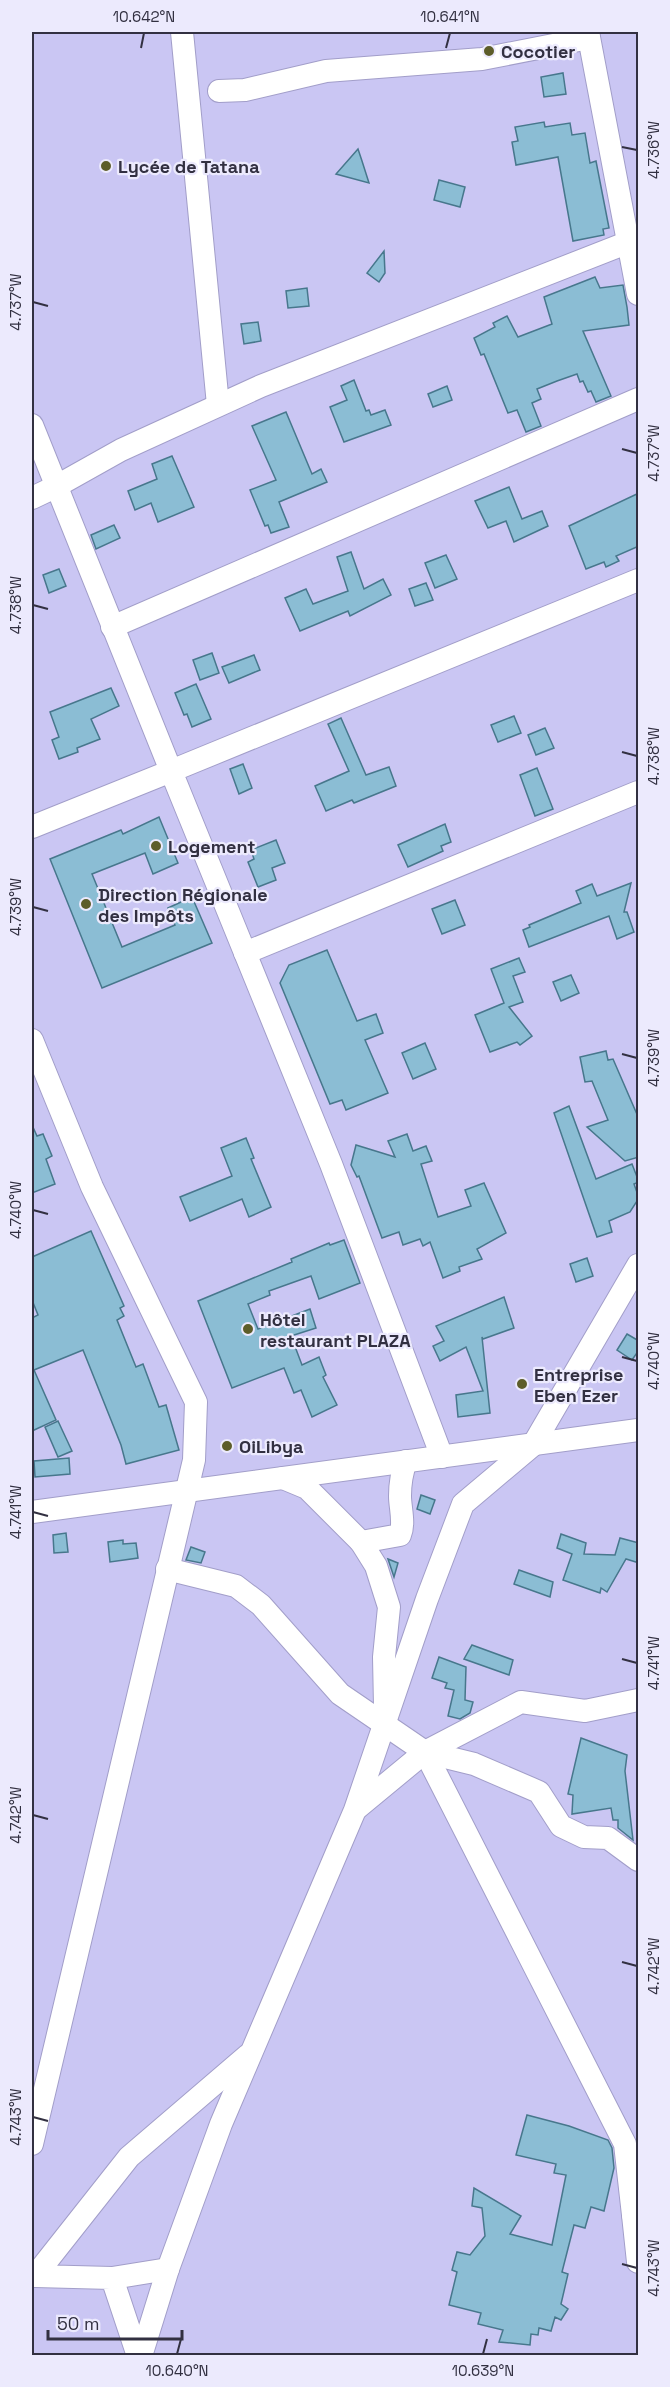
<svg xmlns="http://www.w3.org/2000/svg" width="670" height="2387" viewBox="0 0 670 2387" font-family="'Space Grotesk',sans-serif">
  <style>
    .building { fill: #8bbdd4; stroke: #47778c; stroke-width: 1.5 }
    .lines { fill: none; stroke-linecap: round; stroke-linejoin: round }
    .minor-casing { stroke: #a29ec9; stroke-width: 24 }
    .minor { stroke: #fff; stroke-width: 22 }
    .ticks { fill: none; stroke: #323041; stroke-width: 2 }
    .poi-dot { fill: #5d5d2a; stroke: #eceafd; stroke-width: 2 }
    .labels { text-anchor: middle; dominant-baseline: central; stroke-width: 4.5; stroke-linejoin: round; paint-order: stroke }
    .poi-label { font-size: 18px; font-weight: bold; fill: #323041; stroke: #eceafd; text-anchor: start }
    .neatline { fill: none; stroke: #323041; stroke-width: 2 }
    .ticks-label { font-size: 15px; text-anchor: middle; fill: #323041 }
  </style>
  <rect width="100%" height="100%" fill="#cac6f3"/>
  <g class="building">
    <path d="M563,73L566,94L544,97L541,77Z"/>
    <path d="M544,122L545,127L570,123L572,135L585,133L590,163L596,161L609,228L603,229L604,235L573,241L558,157L516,165L512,142L518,141L515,127Z"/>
    <path d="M358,149L362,161L369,183L336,174Z"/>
    <path d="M439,180L465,187L460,207L434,200Z"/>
    <path d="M384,251L385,273L379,282L367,273Z"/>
    <path d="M595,277L600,288L623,285L627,307L629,325L583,331L611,396L596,402L591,391L588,392L583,381L580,382L577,374L557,381L537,389L541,399L532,403L541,426L526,432L517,410L508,413L484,354L481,355L474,338L495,327L493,323L507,316L518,337L552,324L544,297Z"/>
    <path d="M307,288L309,306L288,308L286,291Z"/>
    <path d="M258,322L261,341L244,344L241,324Z"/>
    <path d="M354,380L366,411L369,410L371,415L385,410L391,425L344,442L330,407L347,400L341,386Z"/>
    <path d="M447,386L452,400L433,407L428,394Z"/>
    <path d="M286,412L312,474L321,469L327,482L279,502L289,527L271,533L268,525L265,526L250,490L276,480L252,426Z"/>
    <path d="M172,456L194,507L158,522L151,503L135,510L128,491L157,479L152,464Z"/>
    <path d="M509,487L522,519L542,511L548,526L514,542L506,521L488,528L475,501Z"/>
    <path d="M639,493V546L616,556L619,561L606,567L604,562L586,569L569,526Z"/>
    <path d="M114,525L120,538L96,549L91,535Z"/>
    <path d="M351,552L364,589L383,579L391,595L350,616L348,611L300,631L285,598L306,589L313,604L348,591L337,557Z"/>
    <path d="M446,555L457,579L435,588L425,563Z"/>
    <path d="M59,569L66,586L49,593L43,575Z"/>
    <path d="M426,583L433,600L415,606L409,589Z"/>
    <path d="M212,653L219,673L200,680L193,660Z"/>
    <path d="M254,655L260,670L229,683L222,667Z"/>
    <path d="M196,684L211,719L192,727L187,714L184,715L175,693Z"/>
    <path d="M111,688L119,706L91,719L100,739L77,748L78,752L59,759L52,740L59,737L50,712Z"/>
    <path d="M514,716L521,733L498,742L491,725Z"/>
    <path d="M341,718L366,775L389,767L396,786L354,803L352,800L326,811L315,786L349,771L328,724Z"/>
    <path d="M545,728L554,748L536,755L528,735Z"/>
    <path d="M243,764L252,788L239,794L230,769Z"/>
    <path d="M537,768L553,809L535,816L520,775Z"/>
    <path d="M159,817L178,863L153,874L145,853L92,874L122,947L175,925L168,908L192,897L212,943L102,988L50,859L121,830L123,834Z"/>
    <path d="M445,824L451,842L441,846L443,851L408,867L398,845Z"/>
    <path d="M276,840L285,863L272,868L276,880L258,887L248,862L254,859L251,850Z"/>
    <path d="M631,883L624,912H627L634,932L617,939L609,916L529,947L523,930L530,927L529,925L581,903L576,891L592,884L597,896Z"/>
    <path d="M455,900L465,925L442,934L432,909Z"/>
    <path d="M327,950L357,1021L376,1014L383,1033L365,1040L388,1093L346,1110L342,1100L330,1104L280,983L289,965Z"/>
    <path d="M519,958L525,972L513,976L523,1002L509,1007L532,1036L520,1045L517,1042L490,1052L475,1015L504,1003L491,969Z"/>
    <path d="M571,975L579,993L561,1001L553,982Z"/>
    <path d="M425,1043L436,1069L413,1079L402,1053Z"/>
    <path d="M606,1051L608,1060L613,1059L639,1119V1157L625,1161L587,1127L608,1120L592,1081L585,1082L580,1057Z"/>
    <path d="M569,1106L596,1179L632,1164L639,1182L634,1184L639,1198L630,1212L609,1221L612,1232L597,1237L554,1113Z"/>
    <path d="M32,1125L37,1136L43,1134L52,1156L46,1159L55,1184L32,1193Z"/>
    <path d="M407,1134L413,1151L426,1146L432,1161L421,1164L438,1217L471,1206L465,1190L484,1183L506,1233L477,1249L482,1259L459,1267L460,1271L443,1278L430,1242L423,1246L420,1239L403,1245L399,1232L382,1238L359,1176L357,1177L351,1165L356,1145L395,1157L388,1141Z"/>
    <path d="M246,1138L254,1158L251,1159L271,1207L249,1217L242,1199L190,1221L180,1197L232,1176L221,1148Z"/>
    <path d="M91,1231L124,1306L120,1308L124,1316L117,1320L136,1367L143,1364L159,1407L166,1405L179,1450L126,1464L121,1445L83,1350L34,1370L56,1420L32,1431V1318L38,1315L32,1300V1257Z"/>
    <path d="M344,1240L360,1283L319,1299L311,1276L269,1291L270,1295L248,1304L258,1329L310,1309L316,1328L291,1336L302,1365L319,1357L326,1375L323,1377L337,1405L312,1417L301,1390L294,1393L284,1368L232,1388L198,1301L292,1262L291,1259L329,1243L330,1245Z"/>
    <path d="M587,1258L593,1276L576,1282L570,1264Z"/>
    <path d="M504,1297L514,1328L483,1339L482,1337L490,1413L458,1417L456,1395L483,1391L466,1347L440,1361L433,1346L444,1341L436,1326Z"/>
    <path d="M627,1334L639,1341V1350L632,1360L617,1350Z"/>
    <path d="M58,1421L72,1451L58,1457L45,1427Z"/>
    <path d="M69,1458L70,1474L35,1477L34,1461Z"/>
    <path d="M421,1495L435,1500L430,1514L417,1509Z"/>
    <path d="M66,1533L68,1552L54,1553L53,1535Z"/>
    <path d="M561,1534L586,1543L584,1554L615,1555L620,1538L639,1543V1563L626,1559L607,1592L601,1588L600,1593L563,1580L572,1554L557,1548Z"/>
    <path d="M123,1540V1544L136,1543L138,1558L110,1562L108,1542Z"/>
    <path d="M191,1547L205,1552L201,1563L186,1560Z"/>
    <path d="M388,1559L398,1563L394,1577Z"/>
    <path d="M519,1570L553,1582L550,1597L514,1584Z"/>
    <path d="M472,1645L513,1660L509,1675L464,1659Z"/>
    <path d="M439,1657L466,1667L465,1700L473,1702L470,1713L460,1719L448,1716L454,1690L445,1688L447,1683L432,1678Z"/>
    <path d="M581,1738L627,1755L625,1771L633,1840L618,1828V1820H613L611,1808L572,1814L573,1795L568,1794Z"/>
    <path d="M527,2115L569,2126L608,2140L612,2148L614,2168L604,2211L591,2207L585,2228L574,2225L562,2272L568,2274L561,2304L568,2309L561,2320L555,2317L551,2331L539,2328L538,2335L531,2334L530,2345L499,2342L503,2330L478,2324L481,2313L449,2305L457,2272L452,2270L457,2252L470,2255L485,2236L482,2208L472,2206L474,2188L521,2216L510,2234L552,2245L566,2175L554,2173L556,2164L516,2155Z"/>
  </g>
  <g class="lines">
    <g class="minor-casing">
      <g id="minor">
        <path d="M182,32L218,405"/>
        <path d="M588,32L638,294"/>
        <path d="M219,91L245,90L326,71L482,59L589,38"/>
        <path d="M32,425L171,771L32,827"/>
        <path d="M32,498L55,487L121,450L261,386L629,242L638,241"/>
        <path d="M112,627L638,399"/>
        <path d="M245,953L638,792"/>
        <path d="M32,1040L92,1187L196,1402L194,1460L32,2144"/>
        <path d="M442,1457L331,1164L171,771L638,580"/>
        <path d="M283,1478L307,1488L361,1542L376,1566L389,1607L384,1657L385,1706"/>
        <path d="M32,1512L638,1430"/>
        <path d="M361,1542L400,1535C405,1523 400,1508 400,1496C400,1484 402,1472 406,1461"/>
        <path d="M167,1569L236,1586L261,1605L340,1694L425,1752L474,1764L539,1792L561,1826L584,1837L608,1838L638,1860"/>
        <path d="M425,1752L625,2144L633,2215L638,2216"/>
        <path d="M356,1809L425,1752L521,1702L585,1711L638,1700"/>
        <path d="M633,2215L638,2262"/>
        <path d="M112,2278L168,2269"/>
        <path d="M138,2356L112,2278L35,2276L129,2157L248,2055"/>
        <path d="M141,2356L168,2269L221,2124L355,1810L427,1599L463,1504L533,1445L638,1265"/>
      </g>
    </g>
    <use href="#minor" class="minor"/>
  </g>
  <path class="ticks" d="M141,48L144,33M446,48L450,33M622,147L637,150M33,302L48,306M622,449L637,453M33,605L48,609M622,752L637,756M33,907L48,911M622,1054L637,1058M33,1210L48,1214M622,1357L637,1361M33,1512L48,1516M622,1659L637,1663M33,1815L48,1819M622,1962L637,1966M33,2117L48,2121M622,2264L637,2268M177,2354L181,2339M483,2354L487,2339"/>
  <g class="poi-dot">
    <circle cx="489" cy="51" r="6"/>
    <circle cx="106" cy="166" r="6"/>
    <circle cx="156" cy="846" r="6"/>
    <circle cx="86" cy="904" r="6"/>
    <circle cx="248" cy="1329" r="6"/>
    <circle cx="522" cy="1384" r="6"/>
    <circle cx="227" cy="1446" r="6"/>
  </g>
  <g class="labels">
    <g class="poi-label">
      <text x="501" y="51">Cocotier</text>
      <text x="118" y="166">Lycée de Tatana</text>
      <text x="168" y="846">Logement</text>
      <text x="98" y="894">Direction Régionale<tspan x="98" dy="21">des Impôts</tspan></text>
      <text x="260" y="1319">Hôtel<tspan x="260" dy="21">restaurant PLAZA</tspan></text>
      <text x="534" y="1374">Entreprise<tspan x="534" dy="21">Eben Ezer</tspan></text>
      <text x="239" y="1446">OiLibya</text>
    </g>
  </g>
  <rect width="670" height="2387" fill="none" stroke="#eceafd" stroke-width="66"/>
  <path d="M48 2330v9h134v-9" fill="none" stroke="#323041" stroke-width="3"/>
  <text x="57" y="2330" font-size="18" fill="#323041" stroke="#eceafd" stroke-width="4.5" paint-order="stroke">50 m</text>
  <rect x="33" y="33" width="604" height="2321" class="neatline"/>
  <g class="ticks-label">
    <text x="144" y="22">10.642°N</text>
    <text x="450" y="22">10.641°N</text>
    <text transform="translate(654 150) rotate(-90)" y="5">4.736°W</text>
    <text transform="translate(16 302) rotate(-90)" y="5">4.737°W</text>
    <text transform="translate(654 453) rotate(-90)" y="5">4.737°W</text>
    <text transform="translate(16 605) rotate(-90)" y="5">4.738°W</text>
    <text transform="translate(654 756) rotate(-90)" y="5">4.738°W</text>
    <text transform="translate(16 907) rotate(-90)" y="5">4.739°W</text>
    <text transform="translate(654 1058) rotate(-90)" y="5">4.739°W</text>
    <text transform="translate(16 1210) rotate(-90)" y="5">4.740°W</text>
    <text transform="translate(654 1361) rotate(-90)" y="5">4.740°W</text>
    <text transform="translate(16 1512) rotate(-90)" y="5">4.741°W</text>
    <text transform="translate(654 1663) rotate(-90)" y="5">4.741°W</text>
    <text transform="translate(16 1815) rotate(-90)" y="5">4.742°W</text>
    <text transform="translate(654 1966) rotate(-90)" y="5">4.742°W</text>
    <text transform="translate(16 2117) rotate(-90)" y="5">4.743°W</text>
    <text transform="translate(654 2268) rotate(-90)" y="5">4.743°W</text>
    <text x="177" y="2376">10.640°N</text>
    <text x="483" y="2376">10.639°N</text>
  </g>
</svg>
